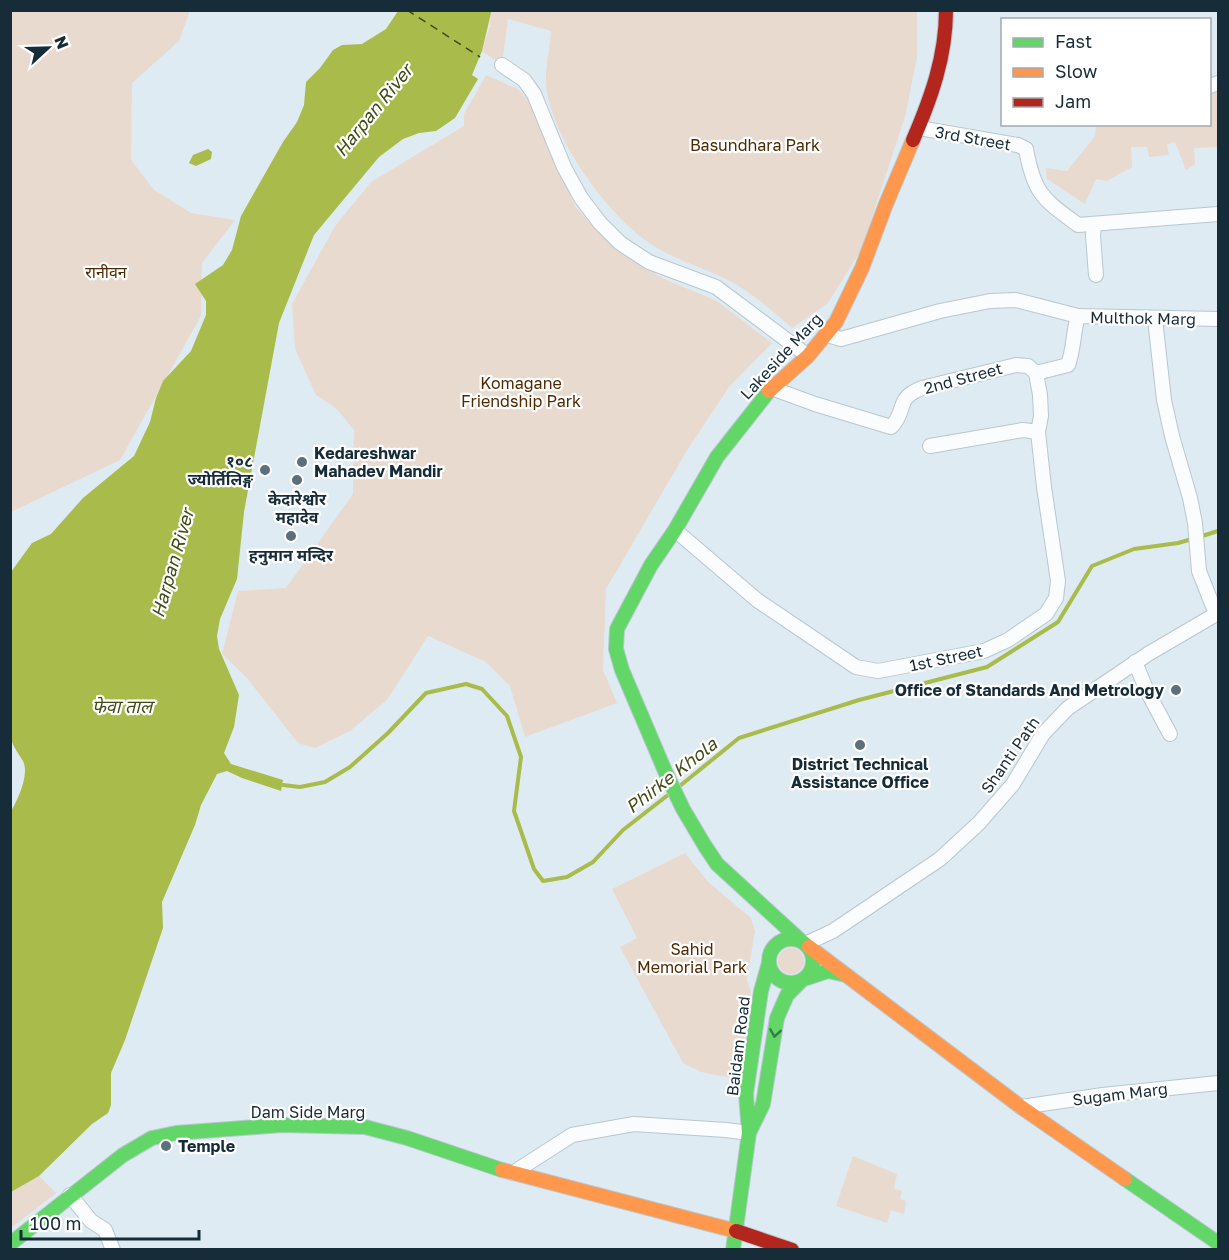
<svg xmlns="http://www.w3.org/2000/svg" width="1229" height="1260" viewBox="0 0 1229 1260" font-family="'Golos Text','Noto Sans Devanagari',sans-serif">
  <style>
    .green { fill: #e9dacf }
    .water { fill: #a8bb4b }
    .lines { fill: none; stroke-linecap: round; stroke-linejoin: round }
    .stream { stroke: #a8bb4b; stroke-width: 4 }
    .ferry { stroke: #424b16; stroke-width: 1.5; stroke-dasharray: 8 6; stroke-linecap: butt }
    .street-casing { stroke: #b8c7d0; stroke-width: 16 }
    .fast-casing { stroke: #b8c7d0; stroke-width: 16 }
    .slow-casing { stroke: #b8c7d0; stroke-width: 16 }
    .jam-casing { stroke: #b8c7d0; stroke-width: 16 }
    .street { stroke: #fafcfd; stroke-width: 14 }
    .fast { stroke: #63d668; stroke-width: 14 }
    .slow { stroke: #ff974d; stroke-width: 14 }
    .jam { stroke: #b3261e; stroke-width: 14 }
    .oneway { stroke: #39784e }
    .poi-dot { fill: #5d6f7a; stroke: #fff; stroke-width: 2 }
    .labels { text-anchor: middle; dominant-baseline: central; stroke-width: 4.5; stroke-linejoin: round; paint-order: stroke }
    .street-label { font-size: 16px; fill: #172c39; stroke: #fff }
    .park-label { font-size: 16px; fill: #502901; stroke: #fff }
    .poi-label { font-size: 16px; font-weight: bold; fill: #172c39; stroke: #fff }
    .water-label { font-size: 18px; font-style: italic; fill: #424b16; stroke: #fff }
  </style>
  <rect width="100%" height="100%" fill="#dfebf2"/>
  <g class="green">
    <path d="M11,11H190L179,41L132,83L131,160L154,190L191,213L235,220L202,263L201,316L120,460L11,512Z"/>
    <path d="M491,11H917V57L905,117L861,250L828,303L792,328C770,309 748,289 722,277C697,266 671,258 648,242C606,213 551,137 546,85C545,68 550,48 551,31L508,19L502,65L482,51L490,26Z"/>
    <path d="M486,75L518,89L528,100L575,206L591,224L625,255L664,279L717,301L772,343L729,387L686,452L606,589L603,670L617,703L525,737L510,686L486,662L428,636L387,700L350,731L315,748L298,743L247,678L222,654L238,591L286,588L353,494L354,430L337,409L316,395L295,349L292,304L335,226L371,182L464,126V114Z"/>
    <path d="M1218,83V151V147L1194,148L1195,164L1186,170L1175,142L1167,144L1169,155L1149,157L1147,147H1131L1132,167L1107,181L1096,179L1085,204L1047,179L1046,168L1067,171L1095,136L1096,125L1210,124V86Z"/>
    <path d="M685,853L708,882L751,918L755,931L747,979L751,993L737,1079L701,1072L683,1063L620,947L637,938L612,889Z"/>
    <circle cx="791" cy="961" r="13"/>
    <path d="M853,1156L897,1174L894,1189L902,1191L900,1199L906,1201L904,1214L891,1210L887,1223L836,1206Z"/>
    <path d="M39,1176L56,1193L11,1228V1192Z"/>
  </g>
  <g class="water">
    <path d="M398,11L491,10V13L482,51L472,75L478,79L455,118L436,131L419,133L403,139L379,157L314,235L279,323L244,512L237,579L220,619L217,636L219,649L239,695L234,727L224,753L231,764L283,780L281,791L242,778L227,771L217,774L201,805L195,825L162,902L163,928L125,1040L111,1073V1105L108,1113L92,1124L39,1176L11,1192L10,813C17,801 30,775 23,761C19,754 14,748 11,740V572L32,543L51,534L83,498L134,456L150,422L156,398L163,381L191,351L206,315V301L195,284L223,265L232,250L241,216L283,142L297,122L304,105L306,82L320,68L333,50L342,45L362,44L386,29Z"/>
    <path d="M208,149L212,152L211,159L196,166L189,163L193,155Z"/>
  </g>
  <g class="lines">
    <g class="stream">
      <path d="M1199,537L1218,531"/>
      <path d="M283,785L300,787L325,782L350,767L388,733L426,693L466,684L482,689L507,716L521,757L514,811L534,869L543,881L567,877L593,862L623,830L668,795"/>
      <path d="M681,785L739,738L859,700L987,667L1058,622L1092,566L1134,549L1178,543L1192,539"/>
    </g>
    <path class="ferry" d="M407,10L480,57"/>
    <g class="street-casing">
      <g id="street">
        <path d="M502,65L524,80L534,94L564,167L581,198L600,223L620,243L649,262L716,287L808,356"/>
        <path d="M1210,86L1218,83"/>
        <path d="M919,128L1018,145L1026,149C1034,194 1043,199 1078,225L1218,214"/>
        <path d="M1094,225L1093,236L1096,275"/>
        <path d="M1155,319L1164,400L1172,436L1190,498L1195,523L1199,571L1216,614"/>
        <path d="M827,335L841,339L940,311L990,301L1016,300L1078,316"/>
        <path d="M1036,373L1068,365C1074,349 1073,332 1078,316L1218,319"/>
        <path d="M771,388L815,404L891,427C908,410 894,399 922,388L1016,365L1028,366L1036,373"/>
        <path d="M930,446L1023,430L1038,432"/>
        <path d="M675,530L757,600L856,667L878,671L984,651L1008,640L1046,614L1056,598L1058,581L1044,487L1038,432L1041,416L1040,395L1036,373"/>
        <path d="M1135,662L1147,691L1170,734"/>
        <path d="M805,944L833,931L940,859L979,823L1013,784L1043,734L1068,708L1148,654L1218,613"/>
        <path d="M1021,1107L1103,1095L1218,1083"/>
        <path d="M513,1173L572,1135L634,1124L726,1130L749,1133"/>
        <path d="M70,1195L91,1221L105,1230L113,1250"/>
      </g>
    </g>
    <g class="fast-casing">
      <g id="fast">
        <path d="M769,391L717,457L675,530L651,565L617,629L616,649L622,670L665,771L683,809L705,846L717,864L801,941"/>
        <circle cx="791" cy="961" r="22"/>
        <path d="M807,978L828,971L846,975"/>
        <path d="M749,1133L763,1104L777,1018L787,995L800,982"/>
        <path d="M1125,1179L1218,1243"/>
        <path d="M10,1244L123,1155L152,1138L176,1133L282,1125L365,1127L407,1138L502,1170"/>
        <path d="M733,1250L749,1133L746,1094L761,991L769,963"/>
      </g>
    </g>
    <g class="slow-casing">
      <g id="slow">
        <path d="M769,391L808,356L836,322L862,268L886,204L913,140"/>
        <path d="M809,947L1021,1107L1125,1179"/>
        <path d="M502,1170L736,1231"/>
      </g>
    </g>
    <g class="jam-casing">
      <g id="jam">
        <path d="M913,140C931,98 946,57 946,10"/>
        <path d="M736,1231L792,1250"/>
      </g>
    </g>
    <use href="#street" class="street"/>
    <use href="#fast" class="fast"/>
    <use href="#slow" class="slow"/>
    <use href="#jam" class="jam"/>
  </g>
  <defs><path id="oneway-chevron" d="M-2-3.5L2.5 0L-2 3.5" fill="none" stroke-width="1.6" stroke-linecap="round" stroke-linejoin="round" transform="scale(1.5)"/></defs>
  <use class="oneway" href="#oneway-chevron" transform="translate(775 1033) rotate(99)"/>
  <g class="poi-dot">
    <circle cx="302" cy="462" r="6"/>
    <circle cx="265" cy="470" r="6"/>
    <circle cx="297" cy="480" r="6"/>
    <circle cx="291" cy="536" r="6"/>
    <circle cx="1176" cy="690" r="6"/>
    <circle cx="860" cy="745" r="6"/>
    <circle cx="166" cy="1146" r="6"/>
  </g>
  <g class="labels">
    <g class="street-label">
      <text transform="translate(973 138) rotate(10)">3rd Street</text>
      <text transform="translate(1143 318) rotate(1)">Multhok Marg</text>
      <text transform="translate(781 356) rotate(-47)">Lakeside Marg</text>
      <text transform="translate(963 378) rotate(-15)">2nd Street</text>
      <text transform="translate(946 658) rotate(-12)">1st Street</text>
      <text transform="translate(1010 755) rotate(-55)">Shanti Path</text>
      <text transform="translate(738 1046) rotate(-83)">Baidam Road</text>
      <text transform="translate(1120 1094) rotate(-7)">Sugam Marg</text>
      <text x="308" y="1112">Dam Side Marg</text>
    </g>
    <g class="park-label">
      <text x="755" y="145">Basundhara Park</text>
      <text x="106" y="272">रानीवन</text>
      <text x="521" y="383">Komagane<tspan x="521" dy="18">Friendship Park</tspan></text>
      <text x="692" y="949">Sahid<tspan x="692" dy="18">Memorial Park</tspan></text>
    </g>
    <g class="poi-label">
      <text x="314" y="453" text-anchor="start">Kedareshwar<tspan x="314" dy="18">Mahadev Mandir</tspan></text>
      <text x="253" y="461" text-anchor="end">१०८<tspan x="253" dy="18">ज्योर्तिलिङ्ग</tspan></text>
      <text x="297" y="499">केदारेश्वोर<tspan x="297" dy="18">महादेव</tspan></text>
      <text x="291" y="555">हनुमान मन्दिर</text>
      <text x="1164" y="690" text-anchor="end">Office of Standards And Metrology</text>
      <text x="860" y="764">District Technical<tspan x="860" dy="18">Assistance Office</tspan></text>
      <text x="178" y="1146" text-anchor="start">Temple</text>
    </g>
    <g class="water-label">
      <text transform="translate(373 110) rotate(-51)">Harpan River</text>
      <text transform="translate(172 563) rotate(-74)">Harpan River</text>
      <text x="122" y="706">फेवा ताल</text>
      <text transform="translate(671 775) rotate(-38)">Phirke Khola</text>
    </g>
  </g>
  <rect width="1229" height="1260" fill="none" stroke="#172c39" stroke-width="24"/>
  <rect x="1001" y="18" width="210" height="108" fill="#ffffff" stroke="#a2abb0" stroke-width="1.5"/>
  <rect x="1013" y="38" width="30" height="9" fill="#63d668" stroke="#a2abb0" stroke-width="1.5"/>
  <text x="1055" y="48" font-size="18" fill="#172c39">Fast</text>
  <rect x="1013" y="68" width="30" height="9" fill="#ff974d" stroke="#a2abb0" stroke-width="1.5"/>
  <text x="1055" y="78" font-size="18" fill="#172c39">Slow</text>
  <rect x="1013" y="98" width="30" height="9" fill="#b3261e" stroke="#a2abb0" stroke-width="1.5"/>
  <text x="1055" y="108" font-size="18" fill="#172c39">Jam</text>
  <g transform="translate(48 48) rotate(68)" stroke="#ffffff" stroke-width="4.5" paint-order="stroke">
  <path d="M0-4.5L10 22L0 15L-10 22Z" fill="#172c39"/>
  <text y="-9" font-size="16" font-weight="bold" text-anchor="middle" fill="#172c39">N</text>
  </g>
  <path d="M21 1230v9h178v-9" fill="none" stroke="#172c39" stroke-width="3"/>
  <text x="30" y="1230" font-size="18" fill="#172c39" stroke="#ffffff" stroke-width="4.5" paint-order="stroke">100 m</text>
</svg>
